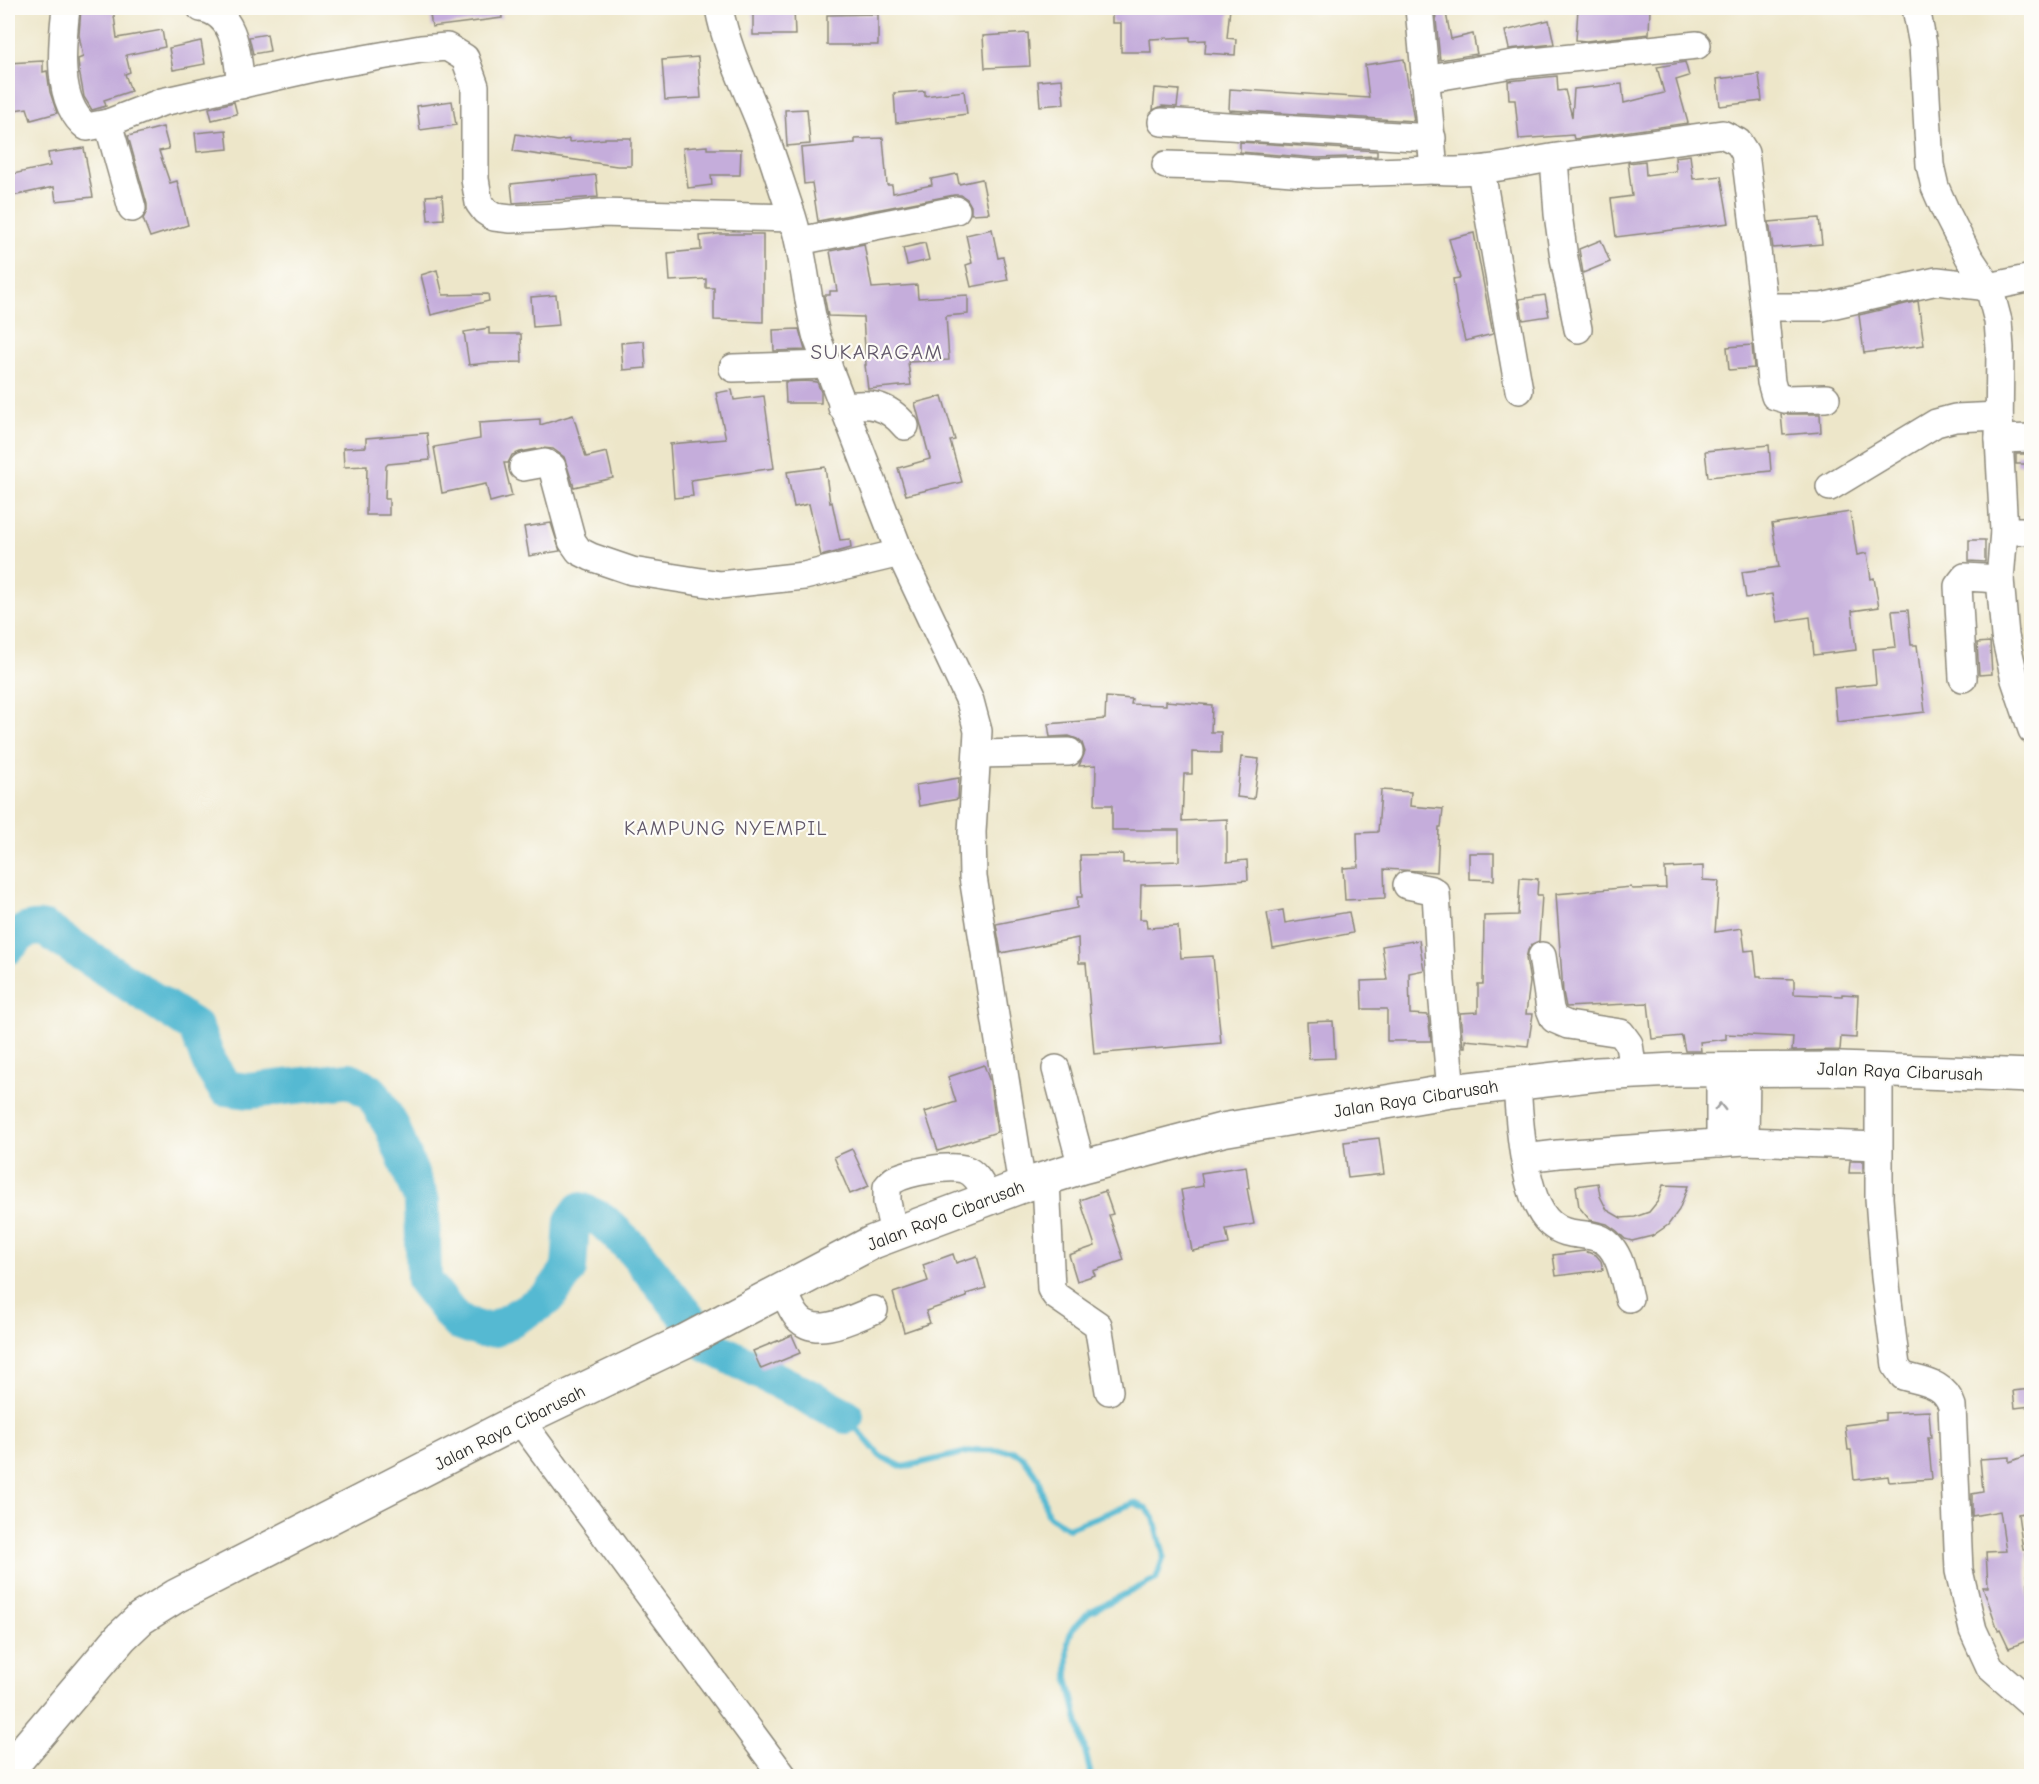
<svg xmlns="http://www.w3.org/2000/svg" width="2039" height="1784" viewBox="0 0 2039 1784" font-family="'Comic Neue',sans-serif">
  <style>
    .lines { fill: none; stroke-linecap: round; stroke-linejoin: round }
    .stream { stroke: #54b9d2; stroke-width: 6 }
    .river { stroke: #54b9d2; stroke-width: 36 }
    .building { fill: #c5addb }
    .minor-casing { stroke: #8c887a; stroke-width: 30 }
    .major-casing { stroke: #8c887a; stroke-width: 36 }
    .minor { stroke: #fff; stroke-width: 27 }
    .major { stroke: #fff; stroke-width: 33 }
    .oneway { stroke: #a0a0a0 }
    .labels { text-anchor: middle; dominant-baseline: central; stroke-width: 4.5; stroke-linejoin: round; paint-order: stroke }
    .street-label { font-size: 18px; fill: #2b2b2b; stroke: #fdfcf7 }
    .neighbourhood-label { font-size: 20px; letter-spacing: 1.5px; fill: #615869; stroke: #fdfcf7 }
    .quarter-label { font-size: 21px; letter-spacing: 1.5px; fill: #615869; stroke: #fdfcf7 }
  </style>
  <rect width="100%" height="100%" fill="#fdfcf7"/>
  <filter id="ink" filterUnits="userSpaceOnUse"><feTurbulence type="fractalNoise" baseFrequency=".0167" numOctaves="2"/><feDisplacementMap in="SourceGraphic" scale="12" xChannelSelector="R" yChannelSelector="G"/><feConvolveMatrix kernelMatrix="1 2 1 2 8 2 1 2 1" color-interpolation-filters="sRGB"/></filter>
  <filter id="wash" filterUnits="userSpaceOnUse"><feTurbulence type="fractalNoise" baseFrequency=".008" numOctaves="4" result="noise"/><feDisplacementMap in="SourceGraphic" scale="24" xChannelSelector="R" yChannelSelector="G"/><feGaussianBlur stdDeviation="1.35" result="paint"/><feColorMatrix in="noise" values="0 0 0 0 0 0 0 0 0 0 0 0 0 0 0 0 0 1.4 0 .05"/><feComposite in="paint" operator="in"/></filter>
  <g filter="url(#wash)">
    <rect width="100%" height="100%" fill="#ede6c9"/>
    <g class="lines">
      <path class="stream" d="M846,1416L880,1456L903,1467L976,1450L1013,1451L1023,1457L1038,1478L1048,1515L1068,1528L1134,1503L1146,1508L1154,1518L1164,1556L1156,1579L1089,1612L1072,1629L1068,1641V1678L1091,1776"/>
      <path class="river" d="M8,947C21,933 25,927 45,929L195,1027L211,1066L225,1088L249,1091L350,1080L372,1093L392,1127L422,1201L424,1280L456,1321L481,1330L495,1329L548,1298L569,1269L572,1221L580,1210L602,1220L634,1250L710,1346L846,1416"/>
    </g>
    <g id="blocks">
      <g class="building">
        <path d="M81,8H113L117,38L162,30L165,47L126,55L130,72L125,74L131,91L104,100L106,106L92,110L84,97L79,70L78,59L83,57L79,35Z"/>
        <path d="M429,8H501L502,18L432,27Z"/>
        <path d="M753,8H794L795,35H753Z"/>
        <path d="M1112,8H1230L1227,38L1236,39L1235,55L1205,53L1206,40L1190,41V37L1150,39L1151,52H1121V23H1112Z"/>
        <path d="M1445,8L1451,39L1473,34L1477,54L1440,60L1435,10Z"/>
        <path d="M1578,8H1650L1649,34L1586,41L1576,40Z"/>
        <path d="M878,14V45H827V15Z"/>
        <path d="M1549,20L1554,44L1509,49L1505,31Z"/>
        <path d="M1028,33L1030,66L985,68L983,36Z"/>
        <path d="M267,34L270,51L253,54L249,37Z"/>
        <path d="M201,41L205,64L173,70L169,48Z"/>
        <path d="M698,57L701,98L665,100L662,60Z"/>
        <path d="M1404,59L1414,121L1229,110L1230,89L1369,98L1365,65Z"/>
        <path d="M43,61V72L47,71L50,92L57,113L31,120L27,108L8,111V63Z"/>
        <path d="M1685,62L1689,76L1676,80L1688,123L1574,139L1573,135L1519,139L1515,100H1509L1508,81L1557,76L1558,91L1565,90L1572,117L1574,89L1622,84L1624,103L1664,93L1657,67Z"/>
        <path d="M1759,74L1762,101L1720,106L1717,79Z"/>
        <path d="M1062,79L1064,104L1040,106L1038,81Z"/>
        <path d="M1155,88L1179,90L1177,107L1162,106L1153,110Z"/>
        <path d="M925,91V96L964,91L967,114L896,123L894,93Z"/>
        <path d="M452,101L456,125L420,130L417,106Z"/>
        <path d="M234,102L237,114L212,120L209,108Z"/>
        <path d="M807,109L810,144L787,146L785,110Z"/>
        <path d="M163,127L169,149L159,151L170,183L177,181L188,225L150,237L143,219L147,211V204L128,136Z"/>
        <path d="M226,130L228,149L197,152L195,133Z"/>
        <path d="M516,134L558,141L569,139V142L605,139V138H631V166H617L513,151Z"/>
        <path d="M883,138L887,185H892L893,193L932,185L931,179L957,174L959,184L982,179L989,213L971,214V206L967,199L961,195H954L818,221L812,183L804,184L801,148L855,143V139Z"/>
        <path d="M1240,142L1377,151V156L1317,158L1240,152Z"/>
        <path d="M707,146V149H741L740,175H711L712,185L688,188L683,148Z"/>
        <path d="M84,148L93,197L56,201L54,187L8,197V175L50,166L48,153Z"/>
        <path d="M1690,155L1693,179L1721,176L1729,223L1616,237L1611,199L1632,196L1628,163L1645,161L1646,175L1676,171L1675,157Z"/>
        <path d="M596,175L598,197L513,203L511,184Z"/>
        <path d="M442,195L444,219L428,220L426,196Z"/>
        <path d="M1819,218L1822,244L1773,248L1769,222Z"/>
        <path d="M992,229L998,258L1003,257L1008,280L971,287L966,265L972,263L966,235Z"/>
        <path d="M1474,233L1493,334L1465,341L1457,307L1453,279L1460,278L1449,239Z"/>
        <path d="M718,234H763V322L714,320V288H706V279L670,281L668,253L701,250L700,236Z"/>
        <path d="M1601,240L1610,262L1583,273L1579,249Z"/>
        <path d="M925,243L929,260L907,265L903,248Z"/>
        <path d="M864,244L872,288L917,285L918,298L968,295V314L946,316L949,360L908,362L911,385L868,389L865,365H866L863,317L828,316L824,295H830V291H837L830,251Z"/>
        <path d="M437,270L443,295L488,294L489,301L431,315L421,275Z"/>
        <path d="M556,295L559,325L533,327L531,297Z"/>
        <path d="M1545,295L1549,316L1523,320L1519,299Z"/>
        <path d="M1918,301L1924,345L1864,353L1859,315Z"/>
        <path d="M489,328V334H521L522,362L487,363L469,365L464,332Z"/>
        <path d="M799,329L805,350L774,351L773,330Z"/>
        <path d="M644,341L646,368L623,370L621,343Z"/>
        <path d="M1752,345L1754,368L1729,370L1727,347Z"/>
        <path d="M806,381L817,382L821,392V403H786L785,382Z"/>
        <path d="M732,390L734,400L764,396L774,468L691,480L693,496L674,498L670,444L726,439L716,393Z"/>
        <path d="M942,396L955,440L950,441L962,482L906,495L898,468L930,459L915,403Z"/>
        <path d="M1781,414H1820L1821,432L1783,435Z"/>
        <path d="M573,415L586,457L607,452L613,478L574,487L564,457L553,449L542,448L520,452L512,455L508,463H504L512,496L490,502L486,484L442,493L434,447L480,439L479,423L540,419V425Z"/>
        <path d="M427,433L430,460L388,464L386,466L385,499H389V515H366L367,466L344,467L343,448L366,447V438Z"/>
        <path d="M1769,445L1771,471L1708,477L1705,451Z"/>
        <rect x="2016" y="454" width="15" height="10"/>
        <path d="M825,467L830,503L832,502L840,540L850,539L851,548L821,556L809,504L794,507L787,472Z"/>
        <path d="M1850,512L1857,555L1867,553L1871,579L1874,578L1879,607L1852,611L1856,650L1814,655L1810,617L1777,622L1772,594L1746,598L1742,572L1779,567L1772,524Z"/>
        <path d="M551,523L560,551L529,556L524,527Z"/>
        <path d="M1969,540H1985V562L1969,561Z"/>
        <path d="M1908,610L1911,645H1917L1925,712L1837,722L1834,688L1876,684L1873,649L1896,647L1892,611Z"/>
        <path d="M1990,642L1992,674L1979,675L1977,643Z"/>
        <path d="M1106,697L1132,699L1131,704L1166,705V701L1212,705L1211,732H1221V753L1192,752V774H1184L1182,821L1227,819V862L1247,860L1248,880L1190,884L1141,885L1140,919H1146L1147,928L1178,926L1181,958L1213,956L1221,1043L1094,1054L1086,963H1079L1078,938L1001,953L996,924L1077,908V897H1082L1080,855L1123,854V863L1179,861V830H1112V805H1095L1096,765L1079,766L1085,752L1082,743L1077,739L1069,736L1050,737L1048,724L1105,719Z"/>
        <path d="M1241,757L1259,759L1254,799L1237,797Z"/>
        <path d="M959,778L958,799L919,806L916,785Z"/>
        <path d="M1381,790L1411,792L1410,806L1443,809L1441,827H1439L1437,872L1384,869L1385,898L1345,900L1343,868L1358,867L1357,833L1378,832Z"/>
        <path d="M1469,853H1494V880L1469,879Z"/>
        <path d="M1703,866V880L1719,881L1715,932L1742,928L1745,951L1754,950L1757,976H1761V978L1794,979V994L1842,996V994L1858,995L1856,1038L1841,1037L1840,1050L1792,1051L1793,1037L1726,1034V1039L1700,1042L1701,1051H1685L1682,1036L1652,1039L1648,1003L1566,1007L1563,992L1556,894L1631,887L1632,889L1666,888L1665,868Z"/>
        <path d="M1520,878L1538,879L1537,895H1542L1539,941L1532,944L1528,950L1526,958L1530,982L1526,1014H1533L1528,1046L1465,1040V1047H1463L1460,1013L1478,1012V984H1483L1484,916L1518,915Z"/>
        <path d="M1283,910L1285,923L1349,912L1353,933L1273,948L1267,913Z"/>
        <path d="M1419,940L1424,970L1409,973L1410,1014L1428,1015L1431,1041H1387V1009H1362L1361,981L1387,980L1382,946Z"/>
        <path d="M1333,1021L1335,1058L1309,1059L1307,1022Z"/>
        <path d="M984,1065L990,1082L997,1132L938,1151L925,1112L956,1102L948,1077Z"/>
        <path d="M1379,1138L1384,1174L1348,1178L1344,1142Z"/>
        <path d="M852,1149L869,1186L850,1194L834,1157Z"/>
        <path d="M1850,1161H1863V1173H1849Z"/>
        <path d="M1246,1166L1249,1188H1247L1254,1224L1226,1229L1229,1244L1192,1251L1181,1190L1203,1186L1201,1173Z"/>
        <path d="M1598,1183L1600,1196L1607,1210L1621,1218L1635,1217L1649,1212L1658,1201L1663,1185L1688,1186L1679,1210L1668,1225L1652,1236L1632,1241L1625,1239L1617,1231L1607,1224L1590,1220L1579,1207L1576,1186Z"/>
        <path d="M1105,1191L1113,1214L1109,1215L1124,1260L1093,1271L1095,1275L1077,1281L1069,1255L1095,1246L1080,1200Z"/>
        <path d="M1584,1251L1596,1255L1601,1261L1603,1270L1556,1276L1553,1255Z"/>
        <path d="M953,1254L956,1263L977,1256L986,1288L966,1294L967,1297L926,1311L930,1323L904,1332L893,1293L928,1281L923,1265Z"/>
        <path d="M792,1335L800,1353L761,1369L753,1351Z"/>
        <path d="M2031,1389V1406L2015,1408L2013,1391Z"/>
        <path d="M1929,1411L1931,1438H1928L1932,1479L1889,1482L1888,1476L1854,1480L1851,1450H1848L1845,1425L1885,1420V1413Z"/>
        <path d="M2031,1454V1512L2018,1514L2023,1550H2026L2029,1599L2031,1598V1639L2009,1648L2000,1629L1998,1630L1983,1587H1988L1986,1552L2006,1551L2000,1511L1972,1516V1494L1983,1492L1980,1459L2009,1457V1462Z"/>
      </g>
    </g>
  </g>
  <g filter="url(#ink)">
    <use href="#blocks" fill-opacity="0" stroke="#8c887a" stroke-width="1.5"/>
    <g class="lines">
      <g class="minor-casing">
        <g id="minor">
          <path d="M66,8C62,43 55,103 87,127L108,123L162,102L318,67L421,49L447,47L465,58L475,86V179L479,203L485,211L494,217L511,219L561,217L600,213L792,218"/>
          <path d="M201,8C237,12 237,57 241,85"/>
          <path d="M719,8C726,47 744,83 759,120C771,151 781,184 792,216C805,256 806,298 817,338L900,553L970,701L978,731L972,832L973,877L1022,1186"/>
          <path d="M1419,8L1434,170C1481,174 1512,164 1557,157C1612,149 1667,142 1722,134L1738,142L1745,153L1764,307H1822L1937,281L1989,287L2032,278"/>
          <path d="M1916,8L1923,45L1930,165L1935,187L1946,212L1969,257L1989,287L1998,321L2000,348L1999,439L2004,531L2000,579L2005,636L2015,680L2032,730"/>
          <path d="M1424,79L1513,64L1697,45"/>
          <path d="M1162,122L1432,138"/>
          <path d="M108,123L132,208"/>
          <path d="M1554,158L1558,214L1564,258L1578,329"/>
          <path d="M1166,165L1231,167L1317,174L1434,170"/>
          <path d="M1481,171L1519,390"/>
          <path d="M799,241L956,210"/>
          <path d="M1764,307L1771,382L1775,396L1785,399L1826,398"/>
          <path d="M733,368L828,365"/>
          <path d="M842,407C869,402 887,404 905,426"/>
          <path d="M1999,439L2032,438"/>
          <path d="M523,467L545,463L552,467L572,541L579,551L591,557L632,571L720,585L804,576L900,553"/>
          <path d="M1830,487L1936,423L1955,418L1999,416"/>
          <path d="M2004,531H2032"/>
          <path d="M1963,678L1958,586L1965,577L2000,579"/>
          <path d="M977,754L1069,752"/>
          <path d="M1407,885L1432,890L1436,893L1441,981L1451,1091"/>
          <path d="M1542,956L1550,1009L1554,1019L1568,1025L1621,1033L1629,1044L1633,1072"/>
          <path d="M1056,1069L1082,1167"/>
          <path d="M1879,1071V1198L1885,1277L1896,1366L1903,1376C1924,1382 1945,1383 1952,1406L1959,1571L1973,1630L1990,1667L2032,1704"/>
          <path d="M1517,1083C1519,1118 1523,1201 1551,1224C1567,1237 1581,1232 1599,1238C1620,1246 1624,1279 1629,1298"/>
          <path d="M1745,1141L1746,1070"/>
          <path d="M1720,1143V1070"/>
          <path d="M1525,1158L1558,1154L1745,1141L1878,1146"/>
          <path d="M1046,1180L1051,1289L1056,1296L1098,1325L1109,1391"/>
          <path d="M894,1233L887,1202V1187C888,1186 892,1181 894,1180C907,1172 949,1165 964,1169C977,1173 982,1187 988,1198"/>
          <path d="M783,1289C787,1298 791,1310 798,1318C817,1339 853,1318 874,1310"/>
          <path d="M520,1420L783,1776"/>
        </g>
      </g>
      <g class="major-casing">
        <path id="major" d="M8,1770L121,1637L141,1618L176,1596L520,1420L685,1341L873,1242L1022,1186L1082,1167L1222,1130L1451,1091L1598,1074L1674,1070L1839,1069L2032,1076"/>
      </g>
      <use href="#minor" class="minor"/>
      <use href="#major" class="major"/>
    </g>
    <defs><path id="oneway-chevron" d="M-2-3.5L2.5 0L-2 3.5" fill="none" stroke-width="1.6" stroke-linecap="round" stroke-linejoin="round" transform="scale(1.5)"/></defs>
    <use class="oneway" href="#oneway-chevron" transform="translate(1720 1107) rotate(-90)"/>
  </g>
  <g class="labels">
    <g class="street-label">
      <text transform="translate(1900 1072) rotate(2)">Jalan Raya Cibarusah</text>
      <text transform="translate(1416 1099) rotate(-9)">Jalan Raya Cibarusah</text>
      <text transform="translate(946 1216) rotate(-21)">Jalan Raya Cibarusah</text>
      <text transform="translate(510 1428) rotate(-27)">Jalan Raya Cibarusah</text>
    </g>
    <g class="neighbourhood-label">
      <text x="726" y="828">KAMPUNG NYEMPIL</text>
    </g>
    <g class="quarter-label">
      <text x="877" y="352">SUKARAGAM</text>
    </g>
  </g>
  <rect width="2039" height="1784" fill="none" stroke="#fdfcf7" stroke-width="30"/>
</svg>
